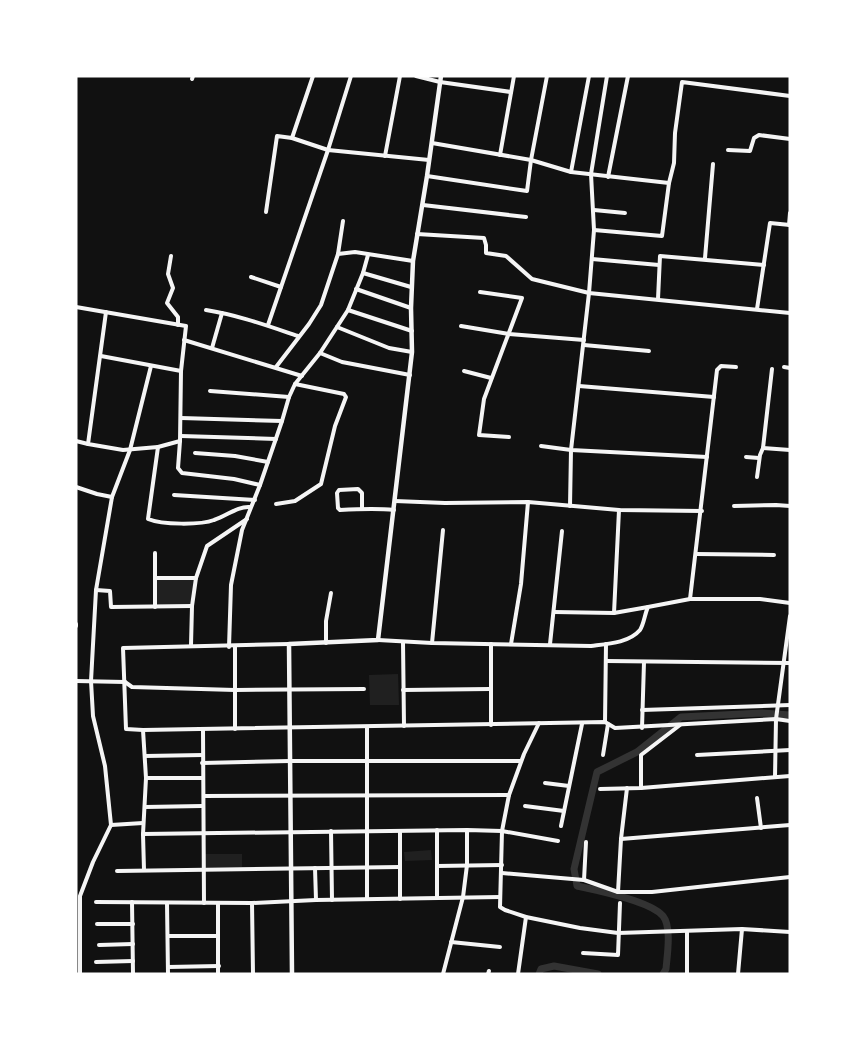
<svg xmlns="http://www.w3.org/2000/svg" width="866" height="1050" viewBox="0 0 866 1050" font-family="Raleway,sans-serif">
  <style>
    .green { fill: #202020 }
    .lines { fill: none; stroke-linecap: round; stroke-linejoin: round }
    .canal { stroke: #333; stroke-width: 7 }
    .minor { stroke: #f5f5f5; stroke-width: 4 }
    .tertiary { stroke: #f5f5f5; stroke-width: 4.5 }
  </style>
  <rect width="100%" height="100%" fill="#111"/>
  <g class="green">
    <path d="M156,578L194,579L190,606L156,605Z"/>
    <path d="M398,674L399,705H370L369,675Z"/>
    <path d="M431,850L432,860L405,861L404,852Z"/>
    <rect x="205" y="854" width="37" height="13"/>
  </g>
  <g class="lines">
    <g class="canal">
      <path d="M539,974L541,969L554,966L598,974"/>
      <path d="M663,974L666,969C667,956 672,927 663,916C651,901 596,890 577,886L574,869L597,772L637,752L681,717L762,713L790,715"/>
    </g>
    <g class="minor">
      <path d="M416,76L440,82L511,92"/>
      <path d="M192,79L193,76"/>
      <path d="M292,138L313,76"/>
      <path d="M432,143L531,160L571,172L669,183"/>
      <path d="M728,150L750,151L754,138L759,135L790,139"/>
      <path d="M500,155L514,76"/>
      <path d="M385,156L400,76"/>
      <path d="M571,172L589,76"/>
      <path d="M427,176L527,191L531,160L547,76"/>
      <path d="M608,177L628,76"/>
      <path d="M423,205L526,217"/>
      <path d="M594,210L625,213"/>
      <path d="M266,212L277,136L292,138L328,150L429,160"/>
      <path d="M789,225L790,213"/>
      <path d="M594,230L662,236L669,183L674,163L675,133L682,82L790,96"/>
      <path d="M417,234L484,238L486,245V253L506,256L532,279L589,293L790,313"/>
      <path d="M338,254L343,221"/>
      <path d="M171,256L168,274L173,288L167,303L178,317V325"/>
      <path d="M705,258L713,164"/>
      <path d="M592,259L659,265"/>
      <path d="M363,273L411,287"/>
      <path d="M251,277L281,287"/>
      <path d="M356,289L411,308"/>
      <path d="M480,292L522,298L484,399L479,435L509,437"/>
      <path d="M658,299L660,256L764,265"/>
      <path d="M76,307L186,326L181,371L180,441L158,447L148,519C162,525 201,525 214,520C227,516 237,506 250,507"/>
      <path d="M757,309L770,223L790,225"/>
      <path d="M206,310C238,315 268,326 298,336"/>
      <path d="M348,310L412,331"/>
      <path d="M106,312L88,444L123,450L158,447"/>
      <path d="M268,325L328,150L351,76"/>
      <path d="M461,326L509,334L584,340"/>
      <path d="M337,327L389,348L412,352"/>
      <path d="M184,340L302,376"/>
      <path d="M584,345L649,351"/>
      <path d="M212,348L222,313"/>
      <path d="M320,353L342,362L410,375"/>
      <path d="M101,356L181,371"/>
      <path d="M276,367L309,324L321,305L338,254L355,252L413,261"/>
      <path d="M784,367L790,368"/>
      <path d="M464,371L491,378"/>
      <path d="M579,386L714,397"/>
      <path d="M210,391L289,397"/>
      <path d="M181,418L282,421"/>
      <path d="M181,436L276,439"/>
      <path d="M76,441L88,444"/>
      <path d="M180,441L178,468L182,473L234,479L260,485"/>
      <path d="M541,446L571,450L707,457"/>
      <path d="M763,448L790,450"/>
      <path d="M195,453L235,456L268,462"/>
      <path d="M746,457L759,458"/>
      <path d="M757,477L760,455L763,448L772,369"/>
      <path d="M76,487L97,494L112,497"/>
      <path d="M174,495L255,500"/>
      <path d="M395,501L445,503L528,502L619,510L702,511"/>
      <path d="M276,504L295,501L321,484L335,426L346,397L344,394L295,384"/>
      <path d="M570,506L571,450L589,293L594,230L591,174L607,76"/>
      <path d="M734,506L776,505L790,506"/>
      <path d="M362,509V493L358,489L339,490L337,493L338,508L340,510C358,509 376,508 394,510"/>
      <path d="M155,553V607"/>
      <path d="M696,554L774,555"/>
      <path d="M155,578H196"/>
      <path d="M96,590L110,591L111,607L192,606"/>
      <path d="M690,599L717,370L721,366L736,367"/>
      <path d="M554,612L614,613L648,607"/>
      <path d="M614,613L619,510"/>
      <path d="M76,624V626"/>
      <path d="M378,640L432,643L591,646C607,644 629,643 640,630C644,624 645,613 648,607L690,599H760L790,603"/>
      <path d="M403,642L404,726"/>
      <path d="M326,643V621L331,593"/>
      <path d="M432,643L443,530"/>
      <path d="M289,644L123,648L126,729L143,730L605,722L615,728L776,719L790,721"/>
      <path d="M511,644L521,584L528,502"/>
      <path d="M550,644L562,531"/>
      <path d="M191,645L192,606L196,578L207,546L247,519"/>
      <path d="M229,647L231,585L242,530L260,485L282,421L289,397L295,384L320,353L348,310L363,273L368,255"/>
      <path d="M235,647V729"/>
      <path d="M606,661L790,663"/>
      <path d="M76,681L125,682"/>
      <path d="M125,682L132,687L235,690L364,689"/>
      <path d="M403,690L490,689"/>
      <path d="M642,710L790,705"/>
      <path d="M605,722L606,644"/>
      <path d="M539,723L524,754L509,795L502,831L500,907L505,910L526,917L580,928L618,933L742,929L790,932"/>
      <path d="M491,725V644"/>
      <path d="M642,728L644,662"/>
      <path d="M203,729L204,903"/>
      <path d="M143,730L146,778L143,834L467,830L502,831L558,841"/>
      <path d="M603,755L608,724"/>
      <path d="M697,755L790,750"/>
      <path d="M145,756L203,755"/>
      <path d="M202,763L290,761H521"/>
      <path d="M775,777L776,719L790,616"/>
      <path d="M146,778H203"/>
      <path d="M545,783L569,786"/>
      <path d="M641,788V755L680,725"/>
      <path d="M600,789L641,788L790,776"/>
      <path d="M204,796L509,795"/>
      <path d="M757,798L761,828"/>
      <path d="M525,806L564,811"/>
      <path d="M145,807L202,806"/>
      <path d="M111,825L143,823"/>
      <path d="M561,826L582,724"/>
      <path d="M331,831L332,900"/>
      <path d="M143,834L144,870"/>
      <path d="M621,839L790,825"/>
      <path d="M437,866L502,865"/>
      <path d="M315,868L316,900"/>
      <path d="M117,871L400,867"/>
      <path d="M502,873L584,880L618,892H652L790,877"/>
      <path d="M584,880L586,842"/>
      <path d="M618,892L621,839L627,788"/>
      <path d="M437,898V830"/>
      <path d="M367,899V727"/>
      <path d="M400,899V831"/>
      <path d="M96,902L252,903L316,900L500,897"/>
      <path d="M132,902L133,974"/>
      <path d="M167,903L168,974"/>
      <path d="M218,903V974"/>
      <path d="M252,903L253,974"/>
      <path d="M97,924H133"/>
      <path d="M168,936H218"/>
      <path d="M451,942L500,947"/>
      <path d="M99,945L133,944"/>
      <path d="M583,953L618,955L620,903"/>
      <path d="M96,962L133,961"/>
      <path d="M168,967L219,966"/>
      <path d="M80,974V896L93,862L111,825L105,766L93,716L91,681L96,590L112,497L130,450L151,366"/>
      <path d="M443,974L463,897L467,865V830"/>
      <path d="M488,974L489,971"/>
      <path d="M518,974L526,917"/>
      <path d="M687,974V932"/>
      <path d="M738,974L742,929"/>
    </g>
    <path class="tertiary" d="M292,974L289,644L378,640L412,352L411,308L413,261L427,176L441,76"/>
  </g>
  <rect width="866" height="1050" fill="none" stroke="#ffffff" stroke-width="155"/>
</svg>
